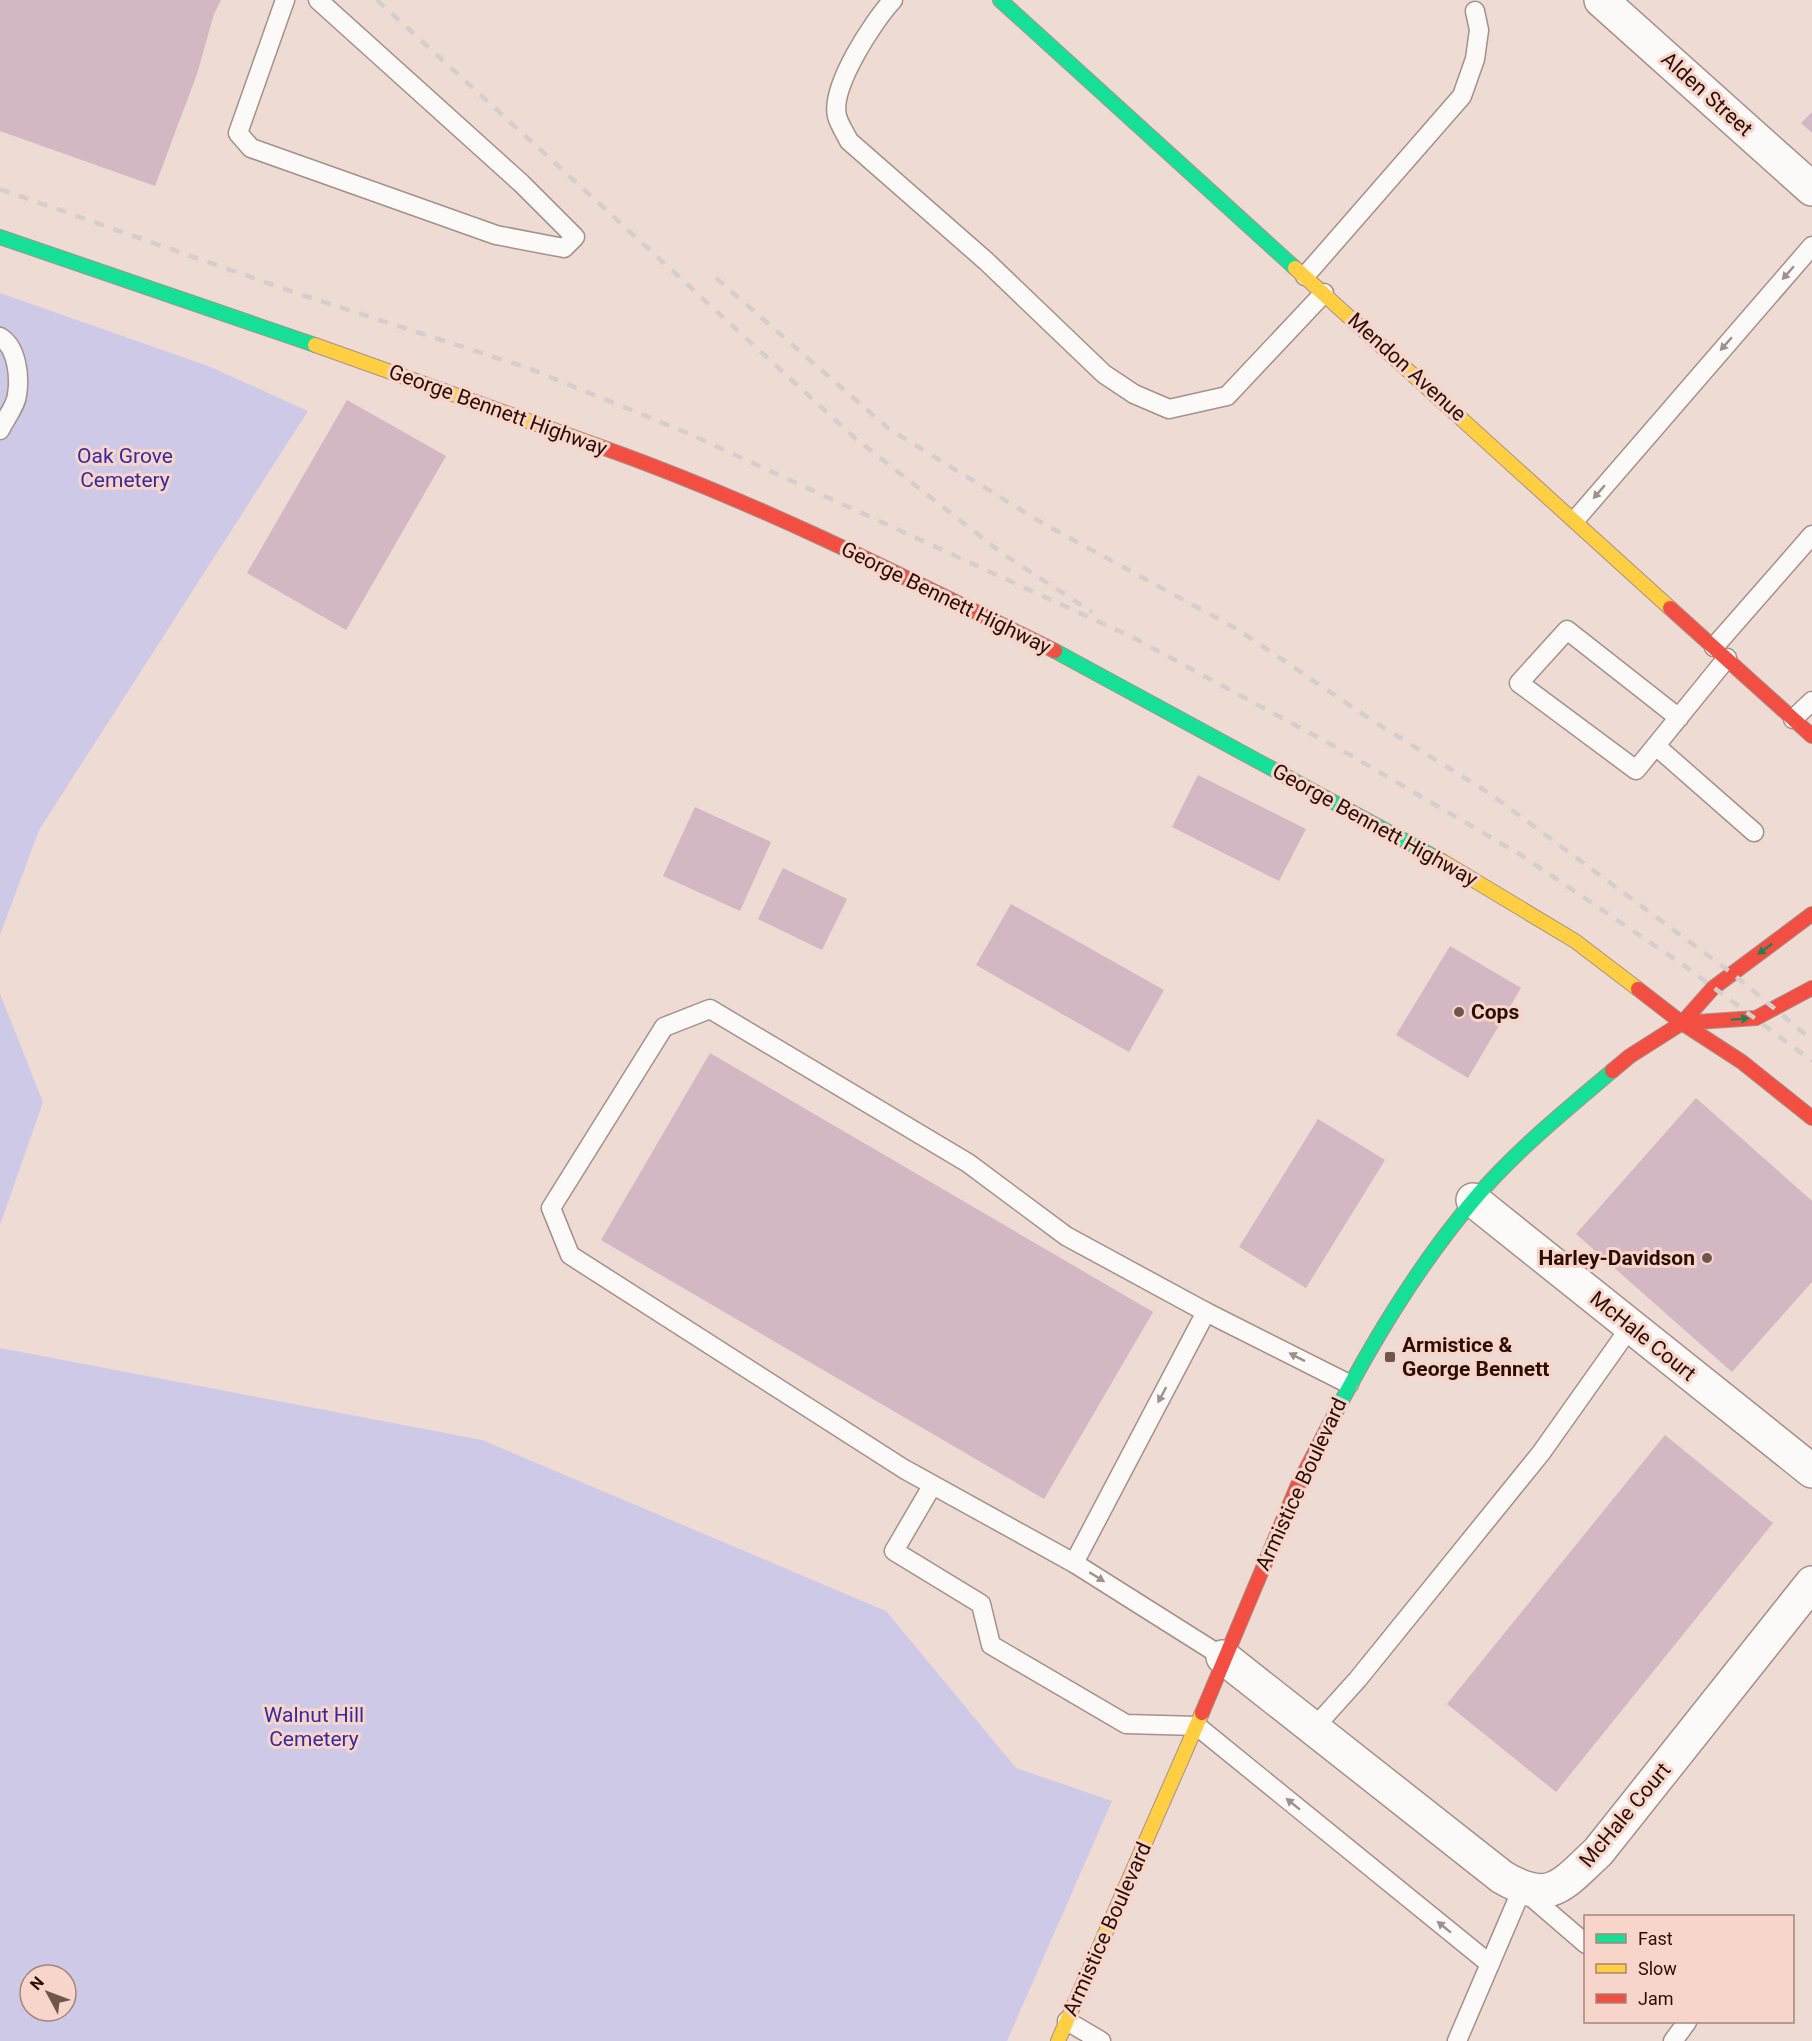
<svg xmlns="http://www.w3.org/2000/svg" width="1812" height="2041" viewBox="0 0 1812 2041" font-family="Roboto,sans-serif">
  <style>
    .green { fill: #cdc9e7; fill-rule: evenodd }
    .building { fill: #d3b7c2 }
    .lines { fill: none; stroke-linecap: round; stroke-linejoin: round }
    .lane-casing { stroke: #a69089; stroke-width: 21 }
    .street-casing { stroke: #a69089; stroke-width: 36 }
    .fast-casing { stroke: #a69089; stroke-width: 16 }
    .slow-casing { stroke: #a69089; stroke-width: 16 }
    .jam-casing { stroke: #a69089; stroke-width: 16 }
    .lane { stroke: #fcfaf9; stroke-width: 18 }
    .street { stroke: #fcfaf9; stroke-width: 33 }
    .fast { stroke: #16e098; stroke-width: 14 }
    .slow { stroke: #ffcf43; stroke-width: 14 }
    .jam { stroke: #f24e42; stroke-width: 14 }
    .rail { stroke: #d4cecc; stroke-width: 4.5; stroke-dasharray: 10 10; stroke-linecap: butt }
    .oneway { fill: #9e908b }
    .oneway2 { fill: #1f8256 }
    .poi-dot { fill: #6f564d; stroke: #f8d5ca; stroke-width: 2 }
    .labels { text-anchor: middle; dominant-baseline: central; stroke-width: 6; stroke-linejoin: round; paint-order: stroke }
    .street-label { font-size: 21px; fill: #2b0e05; stroke: #f8d5ca }
    .park-label { font-size: 21px; fill: #3629a2; stroke: #f8d5ca }
    .poi-label { font-size: 21px; font-weight: bold; fill: #2b0e05; stroke: #f8d5ca; text-anchor: start }
  </style>
  <rect width="100%" height="100%" fill="#eedbd4"/>
  <g class="green">
    <path d="M0,293L208,366L308,411L39,830L0,935Z"/>
    <path d="M0,994L43,1102L0,1225Z"/>
    <path d="M0,1348L482,1440L886,1611L1016,1768L1112,1801L1007,2041H0ZM30,1975H66V2011H30Z"/>
  </g>
  <g class="building">
    <path d="M0,0H221L214,14L197,74L155,186L0,131Z"/>
    <path d="M1812,112V133L1801,123Z"/>
    <path d="M347,400L446,456L346,630L247,573Z"/>
    <path d="M1198,775L1306,829L1279,881L1172,827Z"/>
    <path d="M695,807L771,842L740,911L663,876Z"/>
    <path d="M783,868L847,899L822,950L758,919Z"/>
    <path d="M1011,904L1164,990L1129,1052L976,965Z"/>
    <path d="M1450,946L1521,988L1468,1078L1396,1035Z"/>
    <path d="M710,1053L1153,1312L1044,1499L601,1240Z"/>
    <path d="M1696,1098L1812,1201V1282L1732,1372L1576,1234Z"/>
    <path d="M1318,1119L1385,1160L1306,1288L1239,1247Z"/>
    <path d="M1665,1435L1773,1523L1556,1792L1447,1704Z"/>
  </g>
  <g class="lines">
    <g class="lane-casing">
      <g id="lane">
        <path d="M285,0L238,133L251,148L496,235L564,248L575,237L521,183L318,0"/>
        <path d="M893,0C874,20 830,87 837,116C839,124 845,133 849,141L986,261L1104,374L1134,394L1169,409L1227,396L1324,293"/>
        <path d="M1305,276L1462,96L1475,59L1479,30L1475,11"/>
        <path d="M0,337C17,347 20,376 17,395C16,406 5,419 0,430"/>
        <path d="M1576,519L1812,246"/>
        <path d="M1714,647L1812,535"/>
        <path d="M1679,718L1567,630L1519,683L1636,770L1727,658"/>
        <path d="M1793,719L1812,701"/>
        <path d="M1656,746L1754,832"/>
        <path d="M932,1486L894,1551L981,1604L991,1645L1126,1724L1197,1726L1490,1964"/>
        <path d="M1074,1563L904,1469L570,1255L551,1208L664,1027L710,1009L968,1163L1066,1236L1206,1312"/>
        <path d="M1223,1657L1074,1563L1206,1312L1349,1384"/>
        <path d="M1313,1729L1358,1679L1541,1453L1631,1326"/>
        <path d="M1067,2021L1101,2041"/>
        <path d="M1457,2041L1522,1889L1586,1944"/>
        <path d="M1673,2041L1687,2022"/>
      </g>
    </g>
    <g class="street-casing">
      <g id="street">
        <path d="M1601,0L1812,189"/>
        <path d="M1473,1200L1812,1471"/>
        <path d="M1223,1657L1502,1877C1551,1906 1562,1885 1598,1852L1812,1583"/>
      </g>
    </g>
    <g class="fast-casing">
      <g id="fast">
        <path d="M1000,0L1295,268"/>
        <path d="M0,237L315,345"/>
        <path d="M1055,651L1442,861"/>
        <path d="M1329,1425C1370,1346 1415,1270 1472,1202C1513,1153 1564,1112 1612,1071"/>
      </g>
    </g>
    <g class="slow-casing">
      <g id="slow">
        <path d="M1295,268L1670,608"/>
        <path d="M315,345L604,448"/>
        <path d="M1442,861L1575,941L1638,989"/>
        <path d="M1058,2041L1202,1713"/>
      </g>
    </g>
    <g class="jam-casing">
      <g id="jam">
        <path d="M604,448C759,503 907,578 1055,651"/>
        <path d="M1670,608L1812,736"/>
        <path d="M1638,989L1682,1023L1742,1062L1812,1118"/>
        <path d="M1682,1023L1756,1018L1812,988"/>
        <path d="M1612,1071L1630,1056L1682,1023L1713,988L1812,914"/>
        <path d="M1202,1713L1297,1487L1329,1425"/>
      </g>
    </g>
    <use href="#lane" class="lane"/>
    <use href="#street" class="street"/>
    <use href="#fast" class="fast"/>
    <use href="#slow" class="slow"/>
    <use href="#jam" class="jam"/>
    <g class="rail">
      <path d="M377,0L856,439L1003,554L1092,612"/>
      <path d="M0,189L296,293L528,368L685,432L1130,636L1345,752L1521,855L1682,964L1812,1061"/>
      <path d="M716,278L889,429L1044,524L1237,629L1373,721L1489,793L1733,974L1812,1040"/>
    </g>
  </g>
  <defs><path id="oneway-solid" d="M-6-.8H1V-3.2L6.5 0L1 3.2V.8H-6Z" transform="scale(1.5)"/></defs>
  <g class="oneway">
    <use href="#oneway-solid" transform="translate(1788 273) rotate(131)"/>
    <use href="#oneway-solid" transform="translate(1726 344) rotate(131)"/>
    <use href="#oneway-solid" transform="translate(1599 492) rotate(131)"/>
    <use href="#oneway-solid" transform="translate(1297 1357) rotate(-153)"/>
    <use href="#oneway-solid" transform="translate(1162 1395) rotate(118)"/>
    <use href="#oneway-solid" transform="translate(1097 1577) rotate(32)"/>
    <use href="#oneway-solid" transform="translate(1293 1804) rotate(-141)"/>
    <use href="#oneway-solid" transform="translate(1444 1927) rotate(-141)"/>
  </g>
  <g class="oneway2">
    <use href="#oneway-solid" transform="translate(1765 949) rotate(143)"/>
    <use href="#oneway-solid" transform="translate(1740 1019) rotate(-4)"/>
  </g>
  <g class="poi-dot">
    <circle cx="1459" cy="1012" r="6"/>
    <circle cx="1707" cy="1258" r="6"/>
    <rect x="1384" y="1351" width="12" height="12" rx="3"/>
  </g>
  <g class="labels">
    <g class="street-label">
      <text transform="translate(1707 94) rotate(42)">Alden Street</text>
      <text transform="translate(1407 367) rotate(42)">Mendon Avenue</text>
      <text transform="translate(498 410) rotate(20)">George Bennett Highway</text>
      <text transform="translate(946 598) rotate(26)">George Bennett Highway</text>
      <text transform="translate(1375 825) rotate(29)">George Bennett Highway</text>
      <text transform="translate(1643 1336) rotate(39)">McHale Court</text>
      <text transform="translate(1301 1484) rotate(-65)">Armistice Boulevard</text>
      <text transform="translate(1625 1815) rotate(-50)">McHale Court</text>
      <text transform="translate(1107 1929) rotate(-66)">Armistice Boulevard</text>
    </g>
    <g class="park-label">
      <text x="125" y="456">Oak Grove<tspan x="125" dy="24">Cemetery</tspan></text>
      <text x="314" y="1715">Walnut Hill<tspan x="314" dy="24">Cemetery</tspan></text>
    </g>
    <g class="poi-label">
      <text x="1471" y="1012">Cops</text>
      <text x="1695" y="1258" text-anchor="end">Harley-Davidson</text>
      <text x="1402" y="1345">Armistice &amp;<tspan x="1402" dy="24">George Bennett</tspan></text>
    </g>
  </g>
  <rect x="1584" y="1915" width="210" height="108" fill="#f8d5ca" stroke="#a6857b" stroke-width="1.5"/>
  <rect x="1596" y="1934" width="30" height="9" fill="#16e098" stroke="#a6857b" stroke-width="1.5"/>
  <text x="1638" y="1945" font-size="18" fill="#2b0e05">Fast</text>
  <rect x="1596" y="1964" width="30" height="9" fill="#ffcf43" stroke="#a6857b" stroke-width="1.5"/>
  <text x="1638" y="1975" font-size="18" fill="#2b0e05">Slow</text>
  <rect x="1596" y="1994" width="30" height="9" fill="#f24e42" stroke="#a6857b" stroke-width="1.5"/>
  <text x="1638" y="2005" font-size="18" fill="#2b0e05">Jam</text>
  <g transform="translate(48 1993) rotate(311)"><circle r="28" fill="#f8d5ca" stroke="#a6857b" stroke-width="1.5"/>
  <path d="M0-4.5L10 22L0 15L-10 22Z" fill="#6f564d"/>
  <text y="-9" font-size="16" font-weight="bold" text-anchor="middle" fill="#2b0e05">N</text>
  </g>
</svg>
